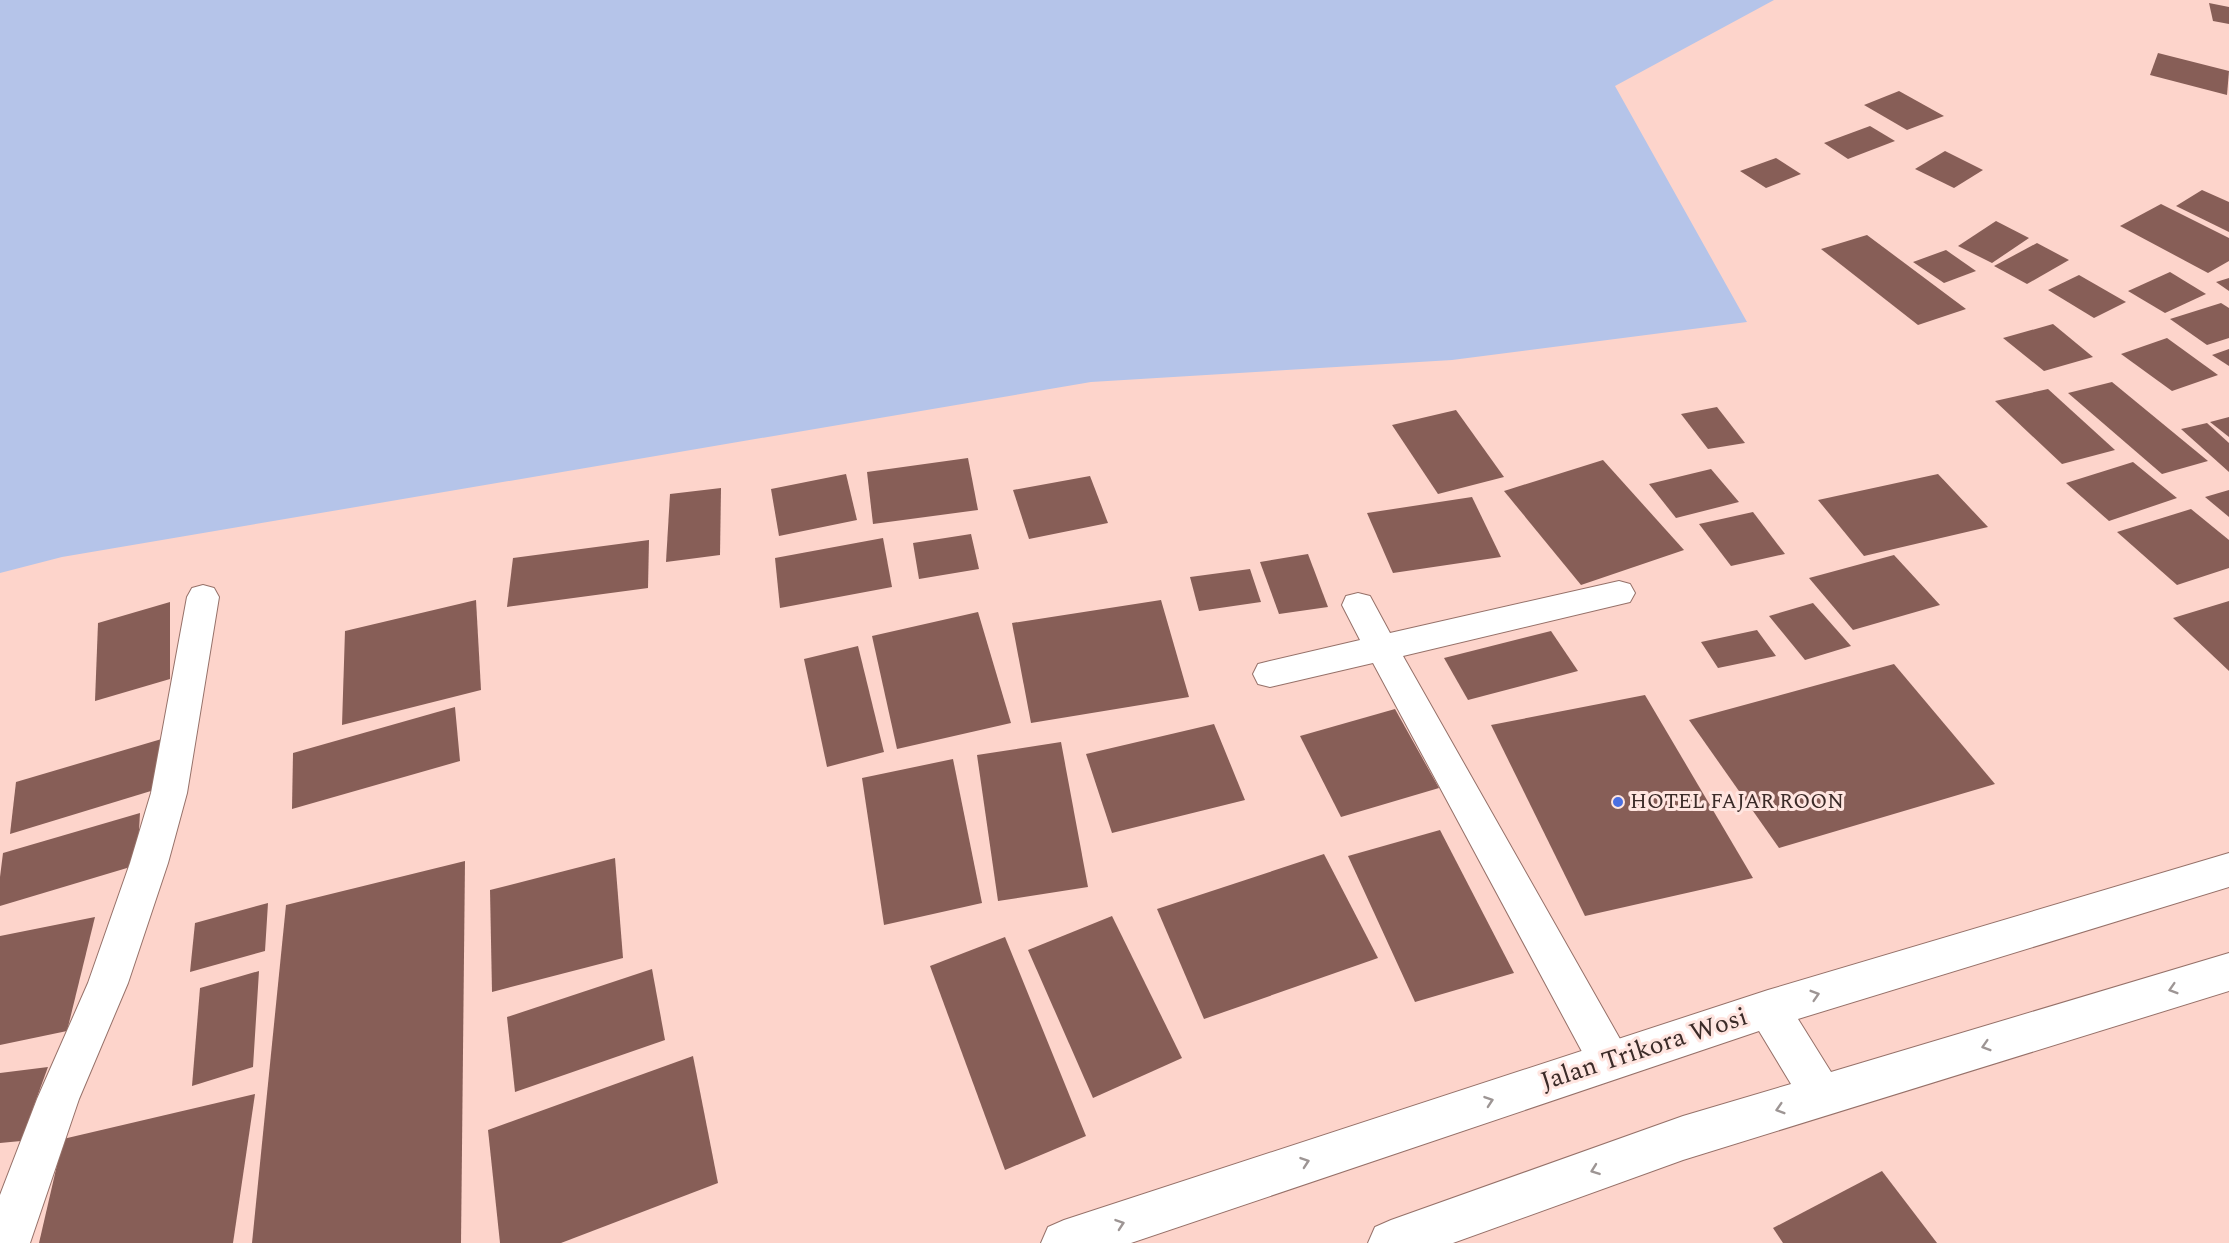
<svg xmlns="http://www.w3.org/2000/svg" width="2229" height="1243" viewBox="0 0 2229 1243" font-family="Spectral,serif">
  <style>
    .water { fill: #b5c4e9 }
    .building { fill: #875e57 }
    .lines { fill: none; stroke-linecap: round; stroke-linejoin: round }
    .street-casing { stroke: #967169; stroke-width: 2 }
    .highway-casing { stroke: #967169; stroke-width: 2 }
    .street { fill: #fff; fill-rule: evenodd }
    .highway { fill: #fff; fill-rule: evenodd }
    .oneway { stroke: #9d9594 }
    .poi-dot { fill: #4a6fe2; stroke: #ffe5e0; stroke-width: 2 }
    .labels { text-anchor: middle; dominant-baseline: central; stroke-width: 6; stroke-linejoin: round; paint-order: stroke }
    .poi-label { font-size: 21px; fill: #3b2b28; stroke: #ffe5e0; text-anchor: start }
    .near-street-label { font-size: 26px; fill: #3b2b28; stroke: #ffe5e0 }
  </style>
  <rect width="100%" height="100%" fill="#fdd4cb"/>
  <path class="water" d="M0,0H1774L1615,86L1747,322L1452,360L1091,382L62,557L0,573Z"/>
  <g class="building">
    <path d="M2209,3L2229,7V24L2213,21Z"/>
    <path d="M2158,53L2229,71L2227,95L2150,75Z"/>
    <path d="M1899,91L1944,116L1907,130L1864,105Z"/>
    <path d="M1870,126L1895,141L1848,159L1824,143Z"/>
    <path d="M1945,151L1983,170L1954,188L1915,169Z"/>
    <path d="M1776,158L1801,174L1766,188L1740,171Z"/>
    <path d="M2202,190L2229,202V232L2176,206Z"/>
    <path d="M2161,204L2229,238V261L2208,273L2120,226Z"/>
    <path d="M1996,221L2029,238L1992,263L1958,246Z"/>
    <path d="M1867,235L1966,309L1918,325L1821,249Z"/>
    <path d="M2037,243L2069,260L2027,284L1994,266Z"/>
    <path d="M1946,250L1976,271L1944,283L1913,262Z"/>
    <path d="M2170,272L2206,294L2165,313L2128,291Z"/>
    <path d="M2079,275L2126,302L2094,318L2048,290Z"/>
    <path d="M2229,278V291L2216,282Z"/>
    <path d="M2221,303L2229,308V338L2207,345L2170,319Z"/>
    <path d="M2053,324L2093,357L2044,371L2003,338Z"/>
    <path d="M2167,338L2218,375L2172,391L2121,354Z"/>
    <path d="M2229,349V366L2212,355Z"/>
    <path d="M2112,382L2208,461L2162,474L2068,393Z"/>
    <path d="M2048,389L2115,450L2062,464L1995,401Z"/>
    <path d="M1717,407L1745,443L1708,449L1681,414Z"/>
    <path d="M1456,410L1504,477L1438,494L1392,425Z"/>
    <path d="M2229,417V437L2210,422Z"/>
    <path d="M2207,423L2229,443V472L2181,429Z"/>
    <path d="M968,458L978,510L873,524L867,472Z"/>
    <path d="M1603,460L1684,550L1581,585L1504,491Z"/>
    <path d="M2133,462L2177,498L2109,521L2066,483Z"/>
    <path d="M1711,469L1739,502L1676,518L1649,484Z"/>
    <path d="M846,474L857,520L779,536L771,489Z"/>
    <path d="M1938,474L1988,527L1864,556L1818,500Z"/>
    <path d="M1090,476L1108,523L1029,539L1013,490Z"/>
    <path d="M721,488L720,555L666,562L670,494Z"/>
    <path d="M2229,490V517L2205,497Z"/>
    <path d="M1472,497L1501,557L1393,573L1367,513Z"/>
    <path d="M2191,509L2229,540V568L2177,585L2117,532Z"/>
    <path d="M1753,512L1785,554L1731,566L1699,524Z"/>
    <path d="M971,534L979,569L919,579L913,543Z"/>
    <path d="M883,538L892,587L780,608L775,558Z"/>
    <path d="M649,540L648,588L507,607L513,558Z"/>
    <path d="M1308,554L1328,607L1279,614L1260,562Z"/>
    <path d="M1894,555L1940,605L1853,630L1809,578Z"/>
    <path d="M1250,569L1261,602L1199,611L1190,577Z"/>
    <path d="M476,600L481,690L342,725L345,631Z"/>
    <path d="M1161,600L1189,697L1031,723L1012,623Z"/>
    <path d="M2229,601V671L2173,618Z"/>
    <path d="M170,602V679L95,701L98,623Z"/>
    <path d="M1813,603L1851,646L1805,660L1769,616Z"/>
    <path d="M978,612L1011,723L897,749L872,636Z"/>
    <path d="M1757,630L1776,656L1718,668L1701,642Z"/>
    <path d="M1551,631L1578,671L1468,700L1444,658Z"/>
    <path d="M858,646L884,752L827,767L804,659Z"/>
    <path d="M1894,664L1995,784L1779,848L1689,720Z"/>
    <path d="M1645,695L1753,878L1585,916L1491,725Z"/>
    <path d="M455,707L460,761L292,809L293,753Z"/>
    <path d="M1395,709L1439,788L1341,817L1300,736Z"/>
    <path d="M1214,724L1245,800L1112,833L1086,754Z"/>
    <path d="M165,738L164,787L10,834L16,782Z"/>
    <path d="M1061,742L1088,887L998,901L977,755Z"/>
    <path d="M953,759L982,903L884,925L862,778Z"/>
    <path d="M140,813L137,865L0,906V877L3,853Z"/>
    <path d="M1440,830L1514,973L1415,1002L1348,856Z"/>
    <path d="M1324,854L1378,958L1204,1019L1157,909Z"/>
    <path d="M615,858L623,958L492,992L490,890Z"/>
    <path d="M465,861L461,1243H252L286,905Z"/>
    <path d="M268,903L265,951L190,972L195,923Z"/>
    <path d="M1112,916L1182,1058L1093,1098L1028,950Z"/>
    <path d="M95,917L67,1031L0,1045V936Z"/>
    <path d="M1005,937L1086,1136L1005,1170L930,966Z"/>
    <path d="M652,969L665,1040L515,1092L507,1017Z"/>
    <path d="M259,971L253,1067L192,1086L200,988Z"/>
    <path d="M693,1056L718,1183L561,1243H500L488,1130Z"/>
    <path d="M48,1067L21,1141L0,1143V1073Z"/>
    <path d="M255,1094L233,1243H39L63,1139Z"/>
    <path d="M1882,1171L1937,1243H1783L1773,1228Z"/>
  </g>
  <g class="lines">
    <g class="street-casing">
      <g id="street">
        <path d="M1619,581L1630,584L1635,593L1630,602L1403,656L1624,1046L1630,1060L1624,1074L1609,1080L1594,1074L1373,663L1270,687L1258,684L1253,674L1258,664L1270,661L1360,640L1342,605L1346,596L1358,593L1370,596L1390,633Z"/>
        <path d="M203,585L214,588L219,597L187,793L168,863L128,983L79,1099L30,1243H0V1195L37,1099L88,983L130,863L151,793L187,597L192,588Z"/>
      </g>
    </g>
    <g class="highway-casing">
      <path id="highway" d="M2229,853V887L1798,1019L1831,1072L2229,953V991L1683,1160L1453,1243H1368L1375,1227L1391,1220L1683,1116L1791,1084L1759,1031L1131,1243H1041L1048,1227L1064,1220L1768,990Z"/>
    </g>
    <use href="#street" class="street"/>
    <use href="#highway" class="highway"/>
  </g>
  <defs><path id="oneway-chevron" d="M-2-3.5L2.5 0L-2 3.5" fill="none" stroke-width="1.6" stroke-linecap="round" stroke-linejoin="round" transform="scale(1.5)"/></defs>
  <g class="oneway">
    <use href="#oneway-chevron" transform="translate(2173 989) rotate(163)"/>
    <use href="#oneway-chevron" transform="translate(1815 995) rotate(-17)"/>
    <use href="#oneway-chevron" transform="translate(1986 1046) rotate(163)"/>
    <use href="#oneway-chevron" transform="translate(1489 1101) rotate(-19)"/>
    <use href="#oneway-chevron" transform="translate(1780 1109) rotate(163)"/>
    <use href="#oneway-chevron" transform="translate(1305 1162) rotate(-19)"/>
    <use href="#oneway-chevron" transform="translate(1595 1170) rotate(160)"/>
    <use href="#oneway-chevron" transform="translate(1120 1224) rotate(-19)"/>
  </g>
  <circle class="poi-dot" cx="1618" cy="802" r="6"/>
  <g class="labels">
    <g class="poi-label">
      <text x="1630" y="802">HOTEL FAJAR ROON</text>
    </g>
    <g class="near-street-label">
      <text transform="translate(1644 1049) rotate(-18)">Jalan Trikora Wosi</text>
    </g>
  </g>
</svg>
